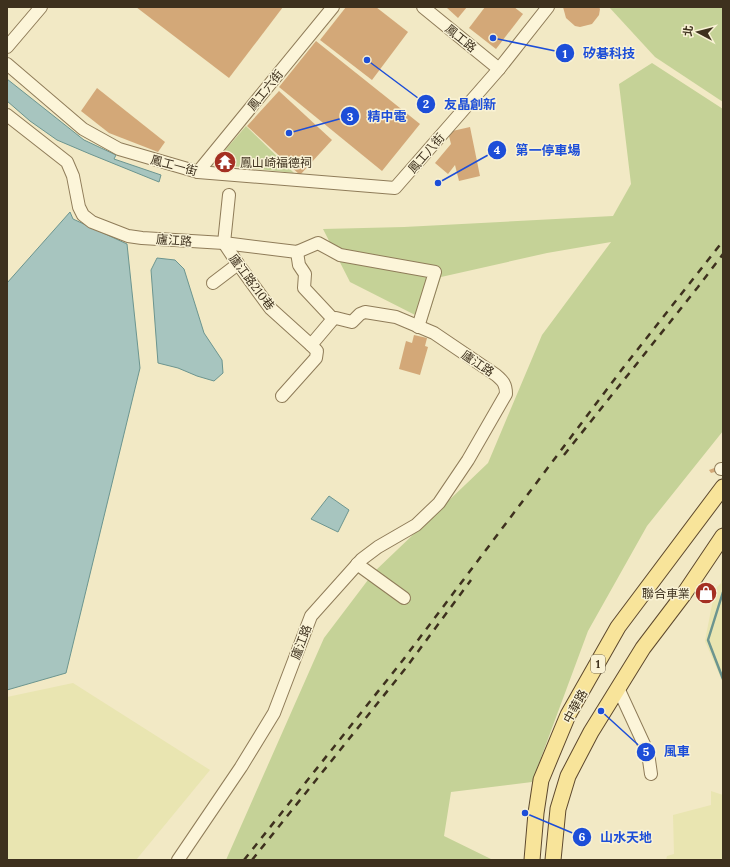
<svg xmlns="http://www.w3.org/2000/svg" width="730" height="867" viewBox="0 0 730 867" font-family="Lora,'Noto Sans TC',serif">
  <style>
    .farmland { fill: #e9e5b1 }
    .green { fill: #c5d297 }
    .water { fill: #a7c5bf; stroke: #6c958f }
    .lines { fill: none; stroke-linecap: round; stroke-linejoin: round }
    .stream { stroke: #6c958f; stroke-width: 2.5 }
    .building { fill: #d3a878 }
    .minor-casing { stroke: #8f7c59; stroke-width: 14 }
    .major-casing { stroke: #5d482d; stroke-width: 17 }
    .minor { stroke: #fcf5d9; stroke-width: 12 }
    .major { stroke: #f8e49a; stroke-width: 15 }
    .rail { stroke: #3e311e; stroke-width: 2.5; stroke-dasharray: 7 7; stroke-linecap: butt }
    .labels { text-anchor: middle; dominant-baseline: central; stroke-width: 3; stroke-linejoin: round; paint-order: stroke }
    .shield { fill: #f9f2d5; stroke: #766b55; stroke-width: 1 }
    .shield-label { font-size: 11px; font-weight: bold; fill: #3e311e }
    .street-label { font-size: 12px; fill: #3e311e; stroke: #f9f2d5 }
    .poi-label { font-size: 12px; fill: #3e311e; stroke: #f9f2d5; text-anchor: start }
    .leader { fill: none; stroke: #1d4ed8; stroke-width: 1.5 }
    .callout-dot { fill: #1d4ed8; stroke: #f9f2d5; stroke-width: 1.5 }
    .mark-label { font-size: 12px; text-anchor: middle; font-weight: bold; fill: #fff }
    .callout-label { font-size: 13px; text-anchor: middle; font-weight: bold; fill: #1d4ed8; stroke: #f9f2d5; stroke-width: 3; stroke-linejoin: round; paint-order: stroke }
  </style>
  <rect width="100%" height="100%" fill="#f2e9c5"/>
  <g class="farmland">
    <path d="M723,553V683L705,641L715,589L721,583L722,554Z"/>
    <path d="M73,683L210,770L136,860H7V697Z"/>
    <path d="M711,791L723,795V860H666L667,856L674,854L673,815L711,805Z"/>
  </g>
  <g class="green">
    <path d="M609,7H723V102L655,57Z"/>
    <path d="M652,63L723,109V431L647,526L588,631L532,782L451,792L444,836L493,860H226L324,638L374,572L488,463L542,335L611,242L547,253L441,277L427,321L350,282L323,229L404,227L613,216L631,184L619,84Z"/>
    <path d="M246,126L294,173L213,164Z"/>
  </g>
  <g class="water">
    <path d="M7,79L84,140L116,155L114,159L161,175L159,182L90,154L57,140L30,121L7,101Z"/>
    <path d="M70,212L73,219L127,244L140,368L66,673L7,690V283Z"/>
    <path d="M157,258L175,260L184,269L204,333L222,360L223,373L214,381L197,376L178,368L158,363L151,270Z"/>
    <path d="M329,496L349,510L338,532L311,519Z"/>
  </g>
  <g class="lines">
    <path class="stream" d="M723,592L708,640L723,679"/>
  </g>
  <g class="building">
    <path d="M136,7H283L229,78Z"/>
    <path d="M346,7H376L408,32L372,80L320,40Z"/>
    <path d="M446,7H467L458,18Z"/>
    <path d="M485,7H514L523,14L496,49L469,28Z"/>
    <path d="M563,7H599L600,9L599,15L592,24L580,27L575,26L566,18Z"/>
    <path d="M316,41L420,124L382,171L279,87Z"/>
    <path d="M97,88L165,142L158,152L109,133L81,111Z"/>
    <path d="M279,91L332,140L300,175L247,126Z"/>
    <path d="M470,127L480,176L459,181L455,165L448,174L435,163L451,144L448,132Z"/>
    <path d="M218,154L233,156L232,169L217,167Z"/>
    <path d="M414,335L427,338L425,346L428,347L420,375L399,369L406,341L412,343Z"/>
    <path d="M717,467L718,471L711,473L709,470Z"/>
  </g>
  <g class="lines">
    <g class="minor-casing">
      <g id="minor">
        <path d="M423,7L499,69"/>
        <path d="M7,47L41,7"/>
        <path d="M7,64L83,129L119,149L198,172L395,188L499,69L548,7"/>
        <path d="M7,115L67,162L73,176L79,207L83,215L92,222L128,236L142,238L224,243L297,252L318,243L340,255L435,272L418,327"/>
        <path d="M198,172L333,7"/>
        <path d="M229,195L224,243L238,264L270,308L311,345L333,319"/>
        <path d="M213,283L238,264"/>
        <path d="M282,396L316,358L317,351L311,345"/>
        <path d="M721,469H723"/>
        <path d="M357,564L404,598"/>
        <path d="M618,688L648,753L651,774"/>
        <path d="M178,860L241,767L274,713L311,616L362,559L378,547L416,525L439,503L468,460L506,394C506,384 503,381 496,375L434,333L396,317L365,312L360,314L352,322L336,318L333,319L304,288L305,274L299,265L297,252"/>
      </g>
    </g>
    <g class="major-casing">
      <g id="major">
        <path d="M532,860L536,813L541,780L568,715L618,627L723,487"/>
        <path d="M553,860L558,809L568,776L591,732L643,648L684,594L723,536"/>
      </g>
    </g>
    <use href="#minor" class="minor"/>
    <use href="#major" class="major"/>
    <g class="rail">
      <path d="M564,455L698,287L723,254"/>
      <path d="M244,860L403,660L623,368L723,241"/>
      <path d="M252,860L405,669L471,580"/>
    </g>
  </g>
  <defs>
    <g id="temple-disc" transform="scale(1.15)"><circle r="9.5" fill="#a43023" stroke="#f9f2d5"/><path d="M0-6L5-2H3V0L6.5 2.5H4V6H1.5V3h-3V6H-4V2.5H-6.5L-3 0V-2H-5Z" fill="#fff"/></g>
    <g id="shop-disc" transform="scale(1.15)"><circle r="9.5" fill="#a43023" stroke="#f9f2d5"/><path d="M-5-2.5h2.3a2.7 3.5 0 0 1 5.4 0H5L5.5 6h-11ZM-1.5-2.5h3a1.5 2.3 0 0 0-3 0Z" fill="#fff"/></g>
  </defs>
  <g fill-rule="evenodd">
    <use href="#temple-disc" x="225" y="162"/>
    <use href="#shop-disc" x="706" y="593"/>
  </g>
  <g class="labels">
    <rect class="shield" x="591" y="655" width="14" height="18" rx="3"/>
    <g class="shield-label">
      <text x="598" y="664">1</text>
    </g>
    <g class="street-label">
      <text transform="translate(461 38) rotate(39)">鳳工路</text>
      <text transform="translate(265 90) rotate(-51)">鳳工六街</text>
      <text transform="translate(426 153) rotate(-49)">鳳工八街</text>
      <text transform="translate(174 165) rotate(15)">鳳工一街</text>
      <text transform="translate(174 240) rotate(4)">廬江路</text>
      <text transform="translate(252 282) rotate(53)">廬江路210巷</text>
      <text transform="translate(478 363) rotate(34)">廬江路</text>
      <text transform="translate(301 642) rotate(-69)">廬江路</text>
      <text transform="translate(575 706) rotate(-61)">中華路</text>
    </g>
    <g class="poi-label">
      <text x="240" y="162">鳳山崎福德祠</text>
      <text x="690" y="593" text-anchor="end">聯合車業</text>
    </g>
  </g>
  <path class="leader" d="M493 38L565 53M367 60L426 104M289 133L350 116M438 183L497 150M601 711L646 752M525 813L582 837"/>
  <g class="callout-dot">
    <circle cx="493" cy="38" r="4"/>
    <circle cx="367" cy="60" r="4"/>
    <circle cx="289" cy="133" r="4"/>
    <circle cx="438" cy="183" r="4"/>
    <circle cx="601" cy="711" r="4"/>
    <circle cx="525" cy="813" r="4"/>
    <circle cx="565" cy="53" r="10"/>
    <circle cx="426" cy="104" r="10"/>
    <circle cx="350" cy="116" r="10"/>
    <circle cx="497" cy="150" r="10"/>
    <circle cx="646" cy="752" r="10"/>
    <circle cx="582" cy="837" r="10"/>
  </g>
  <g class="mark-label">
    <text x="565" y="58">1</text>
    <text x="426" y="108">2</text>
    <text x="350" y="121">3</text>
    <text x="497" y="154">4</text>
    <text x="646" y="756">5</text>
    <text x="582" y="841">6</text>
  </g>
  <g class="callout-label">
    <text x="609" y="58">矽碁科技</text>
    <text x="470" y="109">友晶創新</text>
    <text x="387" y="121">精中電</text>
    <text x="548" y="155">第一停車場</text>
    <text x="677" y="756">風車</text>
    <text x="626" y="842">山水天地</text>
  </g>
  <rect width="730" height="867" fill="none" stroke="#3e311e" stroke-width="16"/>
  <g transform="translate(698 32) rotate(277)" stroke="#f9f2d5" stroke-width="3" paint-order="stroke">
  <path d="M0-3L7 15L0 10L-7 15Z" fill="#3e311e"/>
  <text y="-6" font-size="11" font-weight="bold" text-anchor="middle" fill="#3e311e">北</text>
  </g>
</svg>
